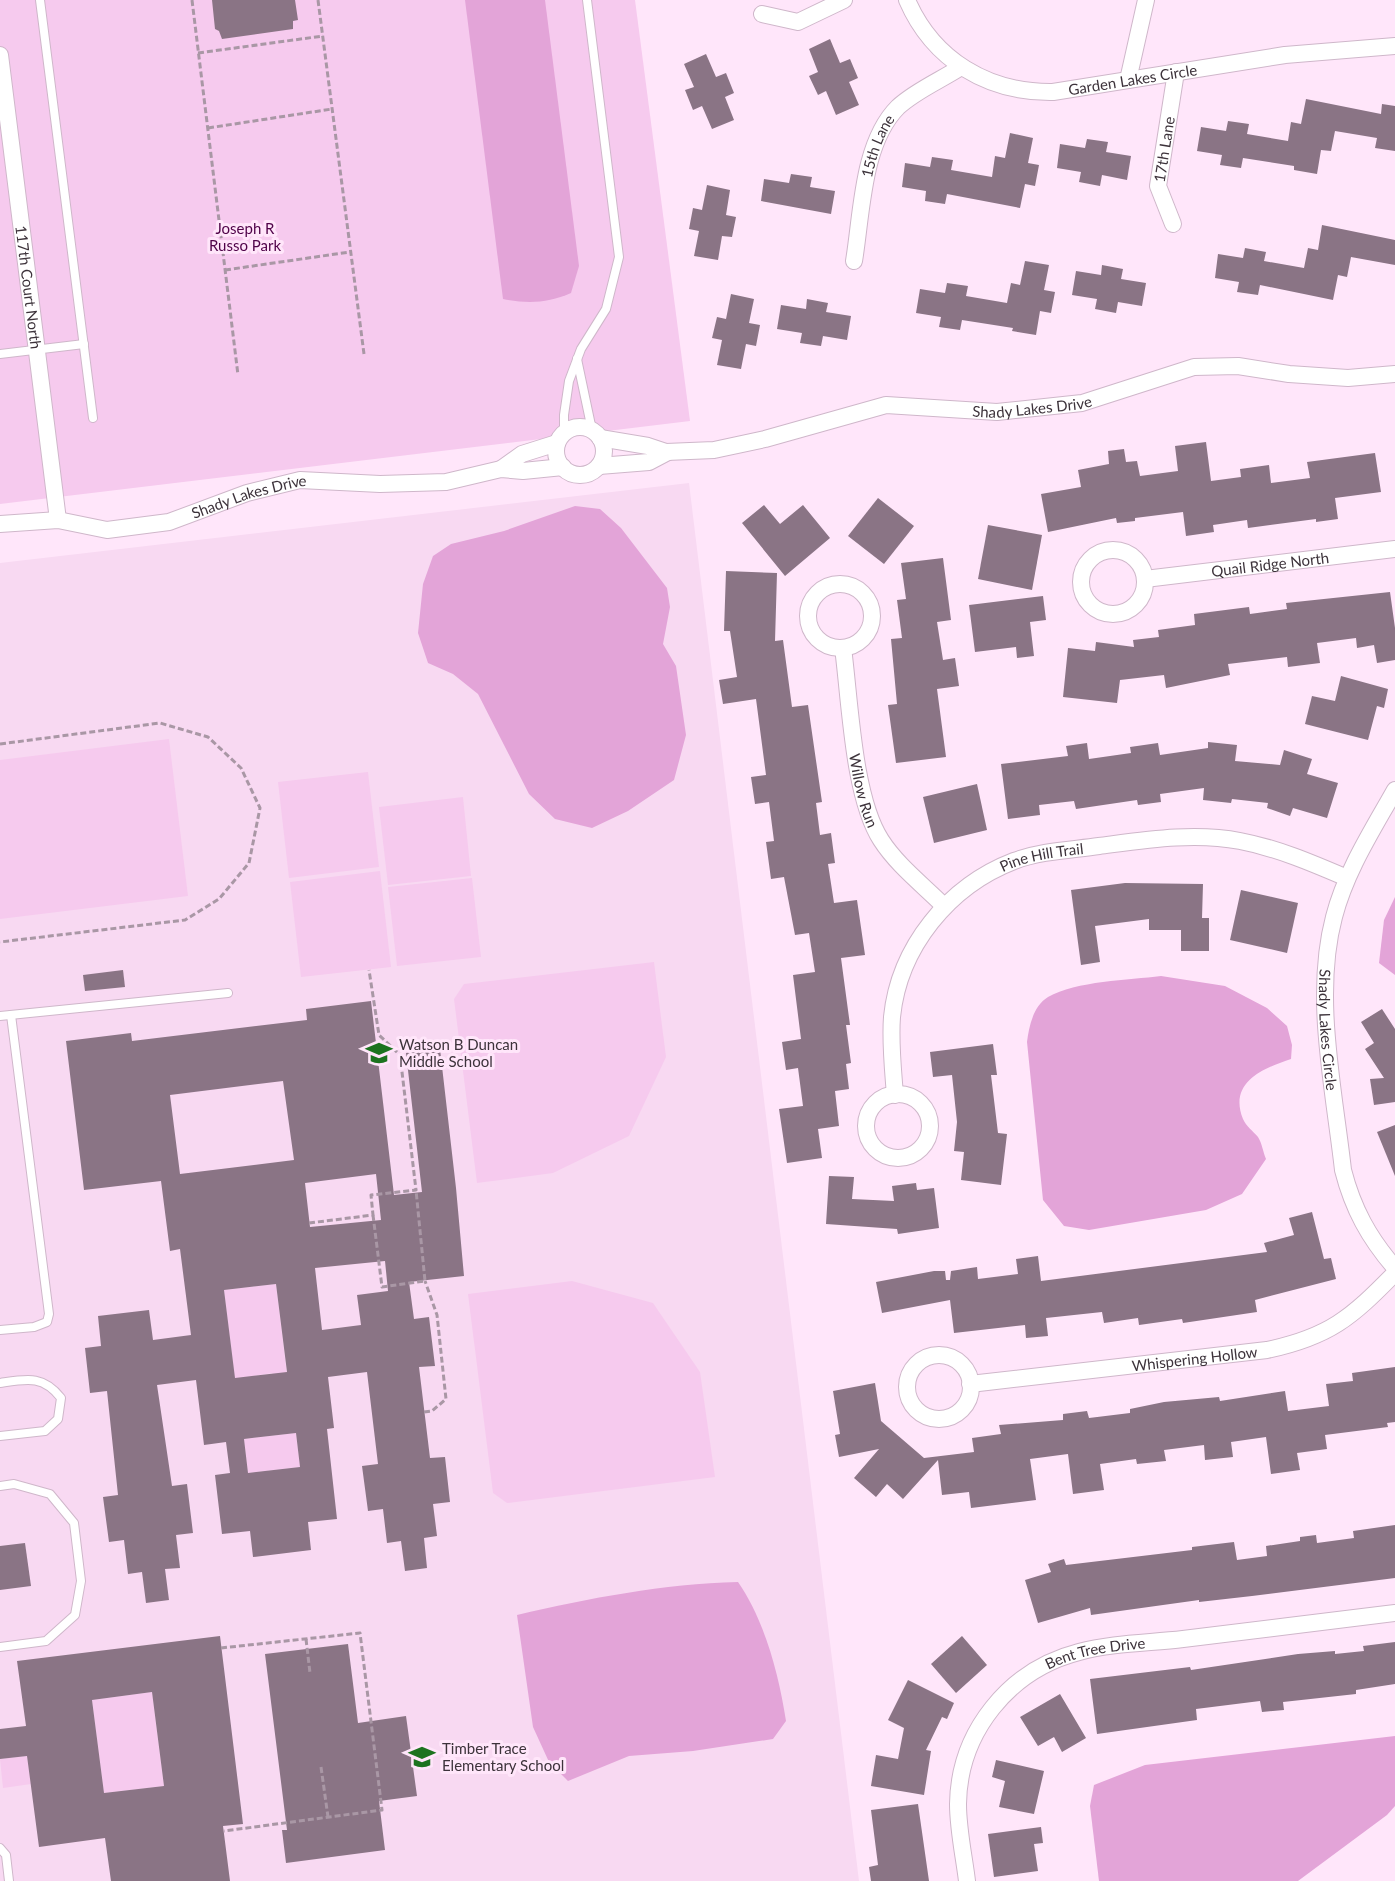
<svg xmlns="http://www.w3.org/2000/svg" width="1395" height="1881" viewBox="0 0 1395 1881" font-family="Lato,sans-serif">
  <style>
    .built { fill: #f8d9f2 }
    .green { fill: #f6caee }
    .water { fill: #e3a4d8 }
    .building { fill: #8a7485; fill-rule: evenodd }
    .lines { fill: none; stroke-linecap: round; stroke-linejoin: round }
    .lane-casing { stroke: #cfb7ca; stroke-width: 10 }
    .street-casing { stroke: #cfb7ca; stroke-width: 18 }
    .path { stroke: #a997a5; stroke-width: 3; stroke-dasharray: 6 3; stroke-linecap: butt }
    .lane { stroke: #fff; stroke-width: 8 }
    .street { stroke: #fff; stroke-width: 16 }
    .labels { text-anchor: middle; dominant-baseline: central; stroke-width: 6; stroke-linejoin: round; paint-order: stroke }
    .street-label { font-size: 15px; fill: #3d333b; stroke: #ffe6fa }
    .park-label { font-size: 15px; fill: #500349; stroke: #ffe6fa }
    .poi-label { font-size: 15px; fill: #3d333b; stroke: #ffe6fa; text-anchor: start }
  </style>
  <rect width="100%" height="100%" fill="#ffe6fa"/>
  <path class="built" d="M689,483L859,1881H0V563Z"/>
  <g class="green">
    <path d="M0,0H635L690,421L0,504Z"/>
    <path d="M169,739L188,896L0,919V760Z"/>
    <path d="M368,772L379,867L289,878L278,782Z"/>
    <path d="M463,797L471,876L388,885L379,807Z"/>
    <path d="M380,871L391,967L301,977L290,882Z"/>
    <path d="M472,878L481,957L397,966L388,887Z"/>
    <path d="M654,962L666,1057L629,1136L553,1173L477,1183L454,999L464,984Z"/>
    <path d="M572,1281L653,1303L700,1372L715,1477L507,1503L493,1493L468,1294Z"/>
    <path d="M276,1284L290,1400L272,1373L253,1376L238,1407L224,1290Z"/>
    <path d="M296,1433L300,1467L248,1473L244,1439Z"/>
    <path d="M152,1692L164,1786L104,1793L92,1700Z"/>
    <path d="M27,1756L31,1784L3,1788L0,1759Z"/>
  </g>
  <g class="water">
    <path d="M465,0H545L579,266L571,293C548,303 528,304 503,299Z"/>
    <path d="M575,506L600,509L621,528L667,588L670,607L663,644L676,666L686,735L674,780L628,811L592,828L555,819L529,794L478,694L453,674L428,663L418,633L423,584L433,556L451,544L504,531Z"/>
    <path d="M1395,897V975L1379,963L1384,920Z"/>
    <path d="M1161,976L1225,986L1267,1008L1287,1026L1292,1045L1291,1059C1264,1068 1228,1082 1243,1119C1246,1126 1253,1131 1258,1137C1262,1143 1263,1152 1266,1159L1242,1194L1206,1210L1089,1230L1064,1226L1043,1200L1027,1042C1029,1027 1033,1006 1048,997C1076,981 1129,980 1161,976Z"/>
    <path d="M738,1582C765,1621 779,1675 786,1721L773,1739L693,1751L629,1756L568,1781L549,1762L533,1727L517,1615C590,1598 663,1584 738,1582Z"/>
    <path d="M1395,1736V1806L1387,1815L1298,1881H1099L1090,1806L1094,1785L1145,1765Z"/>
  </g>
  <g class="building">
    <path d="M212,0H295L298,20L293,21V29L222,39L219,31L215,29Z"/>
    <path d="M830,39L840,63L850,59L858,78L849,82L859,105L836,115L826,91L818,95L809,76L818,72L809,49Z"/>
    <path d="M706,54L716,77L726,73L734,93L725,97L734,120L712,129L702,106L693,110L685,90L694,87L684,64Z"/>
    <path d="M1306,99L1381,114L1382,104L1395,106V151L1375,148L1377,138L1335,131L1331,151L1321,150L1317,174L1294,170V166L1243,158L1241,168L1220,165L1222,155L1197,151L1201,127L1226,131L1228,121L1249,124L1247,134L1288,141L1291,122L1301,124Z"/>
    <path d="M1010,133L1033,138L1028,163L1039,165L1035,186L1025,184L1020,208L947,194L945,204L925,201L926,191L902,187L905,163L930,167L932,157L953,160L951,170L992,177L995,156L1005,158Z"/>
    <path d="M1087,139L1108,142L1106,152L1131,156L1127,180L1102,175L1100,186L1079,182L1081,172L1057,168L1060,144L1085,148Z"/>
    <path d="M791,174L812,177L810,187L835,191L831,214L761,201L764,179L789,183Z"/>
    <path d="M707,185L730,190L726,215L736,217L732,237L722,236L718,260L694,256L699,231L689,229L693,208L702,210Z"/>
    <path d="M1322,225L1395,240V265L1351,257L1347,277L1338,275L1333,300L1260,285L1258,295L1237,292L1239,282L1215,278L1218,254L1243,258L1245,248L1266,252L1264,261L1304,268L1308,248L1318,250Z"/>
    <path d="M1025,261L1049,265L1044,290L1055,292L1051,313L1040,311L1036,335L1012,331L1013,328L962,320L960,330L939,327L941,317L916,313L920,289L945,293L947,283L968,286L966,296L1007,303L1011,283L1020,285Z"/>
    <path d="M1102,265L1123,269L1121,279L1146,283L1142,306L1118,302L1116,313L1095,309L1097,299L1072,295L1076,271L1101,275Z"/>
    <path d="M731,294L754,299L749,323L760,325L756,346L746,344L741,369L717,365L722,340L712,338L717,317L726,319Z"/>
    <path d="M807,299L828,303L826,312L851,316L847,340L823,336L821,346L800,343L802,333L777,329L781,305L806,309Z"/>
    <path d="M1206,442L1211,481L1241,477L1240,469L1269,465L1271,483L1310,478L1307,462L1375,453L1381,492L1335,498L1338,519L1316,522V519L1248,528L1247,520L1213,525L1214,532L1186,536L1183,512L1135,518V521L1117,523L1116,518L1048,532L1041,494L1081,487L1078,470L1109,464L1108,451L1124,449L1126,462L1137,461L1140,476L1178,471L1175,446Z"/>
    <path d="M878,498L914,526L884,564L848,536Z"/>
    <path d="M764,505L780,524L803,505L830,538L785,576L742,523Z"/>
    <path d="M988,525L1042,535L1032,590L978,579Z"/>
    <path d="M943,558L951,620L937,622L943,660L955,658L959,686L937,689L946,757L896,763L888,705L897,704L891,639L902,638L897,600L906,599L901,563Z"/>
    <path d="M726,571L777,573L775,641L783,640L792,707L808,705L822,802L816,803L820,835L831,833L835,863L828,864L834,903L857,900L865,955L841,958L850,1025H846L851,1063L846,1064L849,1089L835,1091L839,1126L818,1129L822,1158L787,1163L779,1109L803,1106L798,1068L786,1070L782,1042L801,1039L793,975L815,972L809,933L795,935L784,877L771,879L766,842L774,841L769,802L755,804L751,777L766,775L756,699L723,704L719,680L737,677L730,631H724Z"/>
    <path d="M1390,592L1395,628V660L1377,663L1374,645L1357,648L1356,638L1317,643L1320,663L1288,667L1287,657L1228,664L1230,675L1166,688L1164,675L1120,680L1117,703L1063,697L1068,648L1095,651L1096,642L1134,647L1133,640L1159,637L1158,630L1195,625L1194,614L1249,607L1250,614L1287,609L1286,603Z"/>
    <path d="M1043,596L1046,620L1030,622L1034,656L1017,658L1016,647L975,652L969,605Z"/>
    <path d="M1341,676L1388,689L1384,708L1377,706L1368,740L1305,724L1312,696L1335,701Z"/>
    <path d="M1208,742L1237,745L1235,761L1280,765L1284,750L1312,759L1307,774L1338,783L1327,818L1293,808L1290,816L1267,808L1268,803L1232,799L1231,803L1203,800L1204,788L1160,794L1161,802L1138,805L1137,800L1076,809L1074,801L1039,805L1040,815L1008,819L1001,764L1068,756L1066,746L1087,743L1089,759L1131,753L1130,747L1158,743L1160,755L1208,748Z"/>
    <path d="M977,784L987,830L934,843L923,797Z"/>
    <path d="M1125,883L1203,884L1202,918H1209V951H1181V930H1149V919L1095,926L1100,962L1081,965L1071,890Z"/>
    <path d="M1241,890L1298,903L1287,953L1230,940Z"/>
    <path d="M123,970L125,987L85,991L83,975Z"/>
    <path d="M371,1001L394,1195L422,1192L406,1053L440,1049L456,1188L464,1276L409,1282L414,1319L429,1317L435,1366L419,1367L430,1458L445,1457L450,1502L433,1504L437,1536L424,1538L427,1568L405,1571L401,1541L387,1543L383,1509L368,1511L362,1466L378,1464L367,1372L328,1377L334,1428L327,1429L337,1519L308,1522L311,1550L253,1557L250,1531L222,1534L215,1475L230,1473L226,1442L204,1445L196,1380L157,1385L172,1486L187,1484L193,1533L176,1535L180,1568L165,1569L169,1600L146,1603L142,1572L128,1574L124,1540L109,1542L103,1497L118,1495L107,1391L90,1393L85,1348L101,1346L98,1316L149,1310L153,1340L191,1335L180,1249L170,1251L161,1181L84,1190L66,1041L131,1033L132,1041L307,1020L306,1009ZM283,1081L294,1160L180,1174L170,1095ZM376,1174L381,1220L310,1227L305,1183ZM385,1261L388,1291L357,1295L361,1325L322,1330L315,1268ZM276,1284L287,1372L235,1378L224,1290ZM296,1433L300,1467L248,1473L244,1439Z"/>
    <path d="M1382,1009L1395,1029V1102L1374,1105L1370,1079L1384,1078L1365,1049L1374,1043L1361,1022Z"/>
    <path d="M993,1044L997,1075H991L998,1133L1007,1134L1001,1185L961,1180L964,1152L954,1151L957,1122L952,1075L933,1077L930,1052Z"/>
    <path d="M1395,1125V1176L1377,1132Z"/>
    <path d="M829,1176L854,1177L852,1199L894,1201L892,1186L916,1183L917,1190L934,1188L939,1228L898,1234L897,1229L826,1224Z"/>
    <path d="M1312,1212L1324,1259L1331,1258L1336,1279L1255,1300L1257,1312L1183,1323L1182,1319L1139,1325L1138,1318L1104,1323L1102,1312L1046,1318L1048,1336L1026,1338L1025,1325L954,1333L950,1300L882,1313L876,1282L934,1271H945L946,1280H950L951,1271L977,1267L978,1279L1018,1274L1016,1259L1038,1256L1041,1281L1267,1252L1264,1243L1294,1235L1289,1218Z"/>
    <path d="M1395,1367V1422L1387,1423L1388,1427L1325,1435L1327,1449L1297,1453L1300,1470L1271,1474L1266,1437L1231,1442L1233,1457L1205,1460L1204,1445L1164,1450L1166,1461L1137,1464L1136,1459L1100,1464L1104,1490L1073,1494L1068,1454L1030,1459L1036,1500L971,1508L969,1492L942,1495L938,1460L903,1499L887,1484L876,1497L854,1478L879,1449L839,1457L835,1435L840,1434L833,1391L875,1383L881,1421L924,1458L974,1452L972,1438L1001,1434L999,1425L1063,1420V1414L1087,1411L1089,1418L1130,1413V1409L1164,1402L1219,1397L1220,1401L1285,1391L1288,1411L1329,1406L1326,1384L1353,1381L1352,1373Z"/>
    <path d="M1395,1525V1578L1252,1596L1199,1602V1600L1091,1615L1090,1608L1038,1623L1025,1580L1051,1572L1048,1564L1064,1559L1066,1565L1192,1550V1547L1234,1542L1237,1560L1267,1556L1266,1546L1300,1541V1537L1316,1535L1317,1543L1354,1538L1353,1531Z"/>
    <path d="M25,1543L31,1586L0,1590V1546Z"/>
    <path d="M220,1636L243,1824L223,1826L230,1881H111L105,1838L39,1847L27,1756L0,1759V1729L26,1726L17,1661ZM152,1692L164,1786L104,1793L92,1700Z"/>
    <path d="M962,1636L987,1665L956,1693L931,1664Z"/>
    <path d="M1395,1642V1684L1356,1690V1694L1283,1702L1284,1710L1262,1712L1260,1701L1196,1709L1197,1720L1097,1734L1090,1679L1190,1667L1191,1670L1298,1654L1335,1651V1654L1364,1651L1363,1646Z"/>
    <path d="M348,1644L358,1723L406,1716L417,1796L379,1801L385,1850L286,1863L282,1830H287L265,1654Z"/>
    <path d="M908,1680L954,1703L947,1719L942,1717L926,1750L931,1751L924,1795L871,1786L876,1755L898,1759L904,1728L888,1720Z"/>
    <path d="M1060,1694L1086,1738L1062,1752L1054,1737L1038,1746L1020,1717Z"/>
    <path d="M996,1760L1044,1771L1034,1814L999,1807L1005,1781L992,1777Z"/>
    <path d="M918,1804L929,1881H871L869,1867L878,1865L871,1810Z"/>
    <path d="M1041,1827L1043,1843L1034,1844L1038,1871L994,1877L988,1834Z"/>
  </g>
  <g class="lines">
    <g class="lane-casing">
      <g id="lane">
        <path d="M40,0L93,418"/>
        <path d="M0,354L84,344"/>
        <path d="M577,359L592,430"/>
        <path d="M564,433V415L569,381L581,349L606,309L619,257L587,0"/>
        <path d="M0,1016L228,993"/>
        <path d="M0,1330L34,1327L47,1322L49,1314L11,1015"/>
        <path d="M0,1383C27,1379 43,1375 61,1398L58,1419L45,1431L0,1436"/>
        <path d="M0,1486L14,1484L50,1494L74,1523L81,1581L75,1615L46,1641L0,1647"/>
        <path d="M0,1848L6,1855L9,1881"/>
      </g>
    </g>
    <g class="street-casing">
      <g id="street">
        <path id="s1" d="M907,0C933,60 988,93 1053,92L1285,55L1395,46"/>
        <path d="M762,14L798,22L844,0"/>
        <path id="s2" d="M0,55L58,520"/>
        <path d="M1128,80L1146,0"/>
        <path id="s3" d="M1173,224L1158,186L1176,72"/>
        <path id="s4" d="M854,261C862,213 862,143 898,107C915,91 941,80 961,67"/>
        <circle cx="580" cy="451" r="24"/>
        <path id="s5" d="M600,438L648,446L666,452L714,450L765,439L886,405L997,412L1082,403L1194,367L1238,366L1289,374L1348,378L1395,374"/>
        <path d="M599,466L649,462L668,452"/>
        <path d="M501,469L522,454L557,443"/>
        <path id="s6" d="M0,524L58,520L107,530L169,522L247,493L300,480L380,484L446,482L501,469L523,471L563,467"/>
        <circle cx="1113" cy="582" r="32"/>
        <path id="s7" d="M1145,579L1395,549"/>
        <circle cx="840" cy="616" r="32"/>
        <path id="s8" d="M843,648C850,700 853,797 881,840C897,865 923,885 944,906"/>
        <path id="s9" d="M1395,790C1372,831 1346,871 1334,917C1313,996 1334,1089 1343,1170C1353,1209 1369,1238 1395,1268"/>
        <circle cx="898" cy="1126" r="32"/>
        <path id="s10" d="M895,1095C893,1069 890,1043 892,1017C899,947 949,886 1014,861C1041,851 1071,850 1099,846C1145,840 1194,832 1240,841C1277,848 1312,863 1347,878"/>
        <circle cx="939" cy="1387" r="32"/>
        <path id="s11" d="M970,1384L1267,1350C1329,1337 1351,1318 1395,1273"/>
        <path id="s12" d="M967,1881C964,1856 958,1830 958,1804C959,1732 1009,1670 1079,1652C1112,1643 1149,1643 1183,1639C1254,1630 1324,1622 1395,1613"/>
      </g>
    </g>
    <g class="path">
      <path d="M192,0L238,375"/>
      <path d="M318,0L364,354"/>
      <path d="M198,53L323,36"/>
      <path d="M208,128L332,109"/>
      <path d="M225,270L350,252"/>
      <path d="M0,744L160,723L208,737L241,768L260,808L249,863L219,899L185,920L0,942"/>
      <path d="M373,1215L382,1287L425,1281L416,1190"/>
      <path d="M309,1223L373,1215L371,1195L416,1190L400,1055L379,1035L369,970"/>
      <path d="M424,1412L432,1411L446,1399L437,1315L425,1281"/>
      <path d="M306,1639L310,1673"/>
      <path d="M221,1648L360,1633L382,1810L224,1831"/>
      <path d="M321,1767L328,1817"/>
    </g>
    <use href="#lane" class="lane"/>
    <use href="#street" class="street"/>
  </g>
  <defs>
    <g id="school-bare" transform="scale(2.07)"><path d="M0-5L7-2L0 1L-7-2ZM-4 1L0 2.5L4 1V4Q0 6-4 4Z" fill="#1c731f" stroke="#ffe6fa" stroke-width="2.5" paint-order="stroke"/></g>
  </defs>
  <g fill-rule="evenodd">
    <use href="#school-bare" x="379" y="1053"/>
    <use href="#school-bare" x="422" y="1757"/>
  </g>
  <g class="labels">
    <g class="street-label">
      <text stroke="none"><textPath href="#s1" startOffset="264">Garden Lakes Circle</textPath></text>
      <text stroke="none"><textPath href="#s4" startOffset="118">15th Lane</textPath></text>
      <text stroke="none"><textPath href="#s3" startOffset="78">17th Lane</textPath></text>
      <text stroke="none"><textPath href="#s2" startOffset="234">117th Court North</textPath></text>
      <text stroke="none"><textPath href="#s5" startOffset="440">Shady Lakes Drive</textPath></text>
      <text stroke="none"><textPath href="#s6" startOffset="255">Shady Lakes Drive</textPath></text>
      <text stroke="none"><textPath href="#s7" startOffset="126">Quail Ridge North</textPath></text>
      <text stroke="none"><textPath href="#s8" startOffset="144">Willow Run</textPath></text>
      <text stroke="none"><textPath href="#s10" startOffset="314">Pine Hill Trail</textPath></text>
      <text stroke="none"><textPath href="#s9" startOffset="255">Shady Lakes Circle</textPath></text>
      <text stroke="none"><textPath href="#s11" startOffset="226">Whispering Hollow</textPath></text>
      <text stroke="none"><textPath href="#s12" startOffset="302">Bent Tree Drive</textPath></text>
    </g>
    <g class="park-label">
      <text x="245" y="228">Joseph R<tspan x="245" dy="17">Russo Park</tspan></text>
    </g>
    <g class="poi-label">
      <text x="399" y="1044">Watson B Duncan<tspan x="399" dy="17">Middle School</tspan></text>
      <text x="442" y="1748">Timber Trace<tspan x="442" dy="17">Elementary School</tspan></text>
    </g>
  </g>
</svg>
